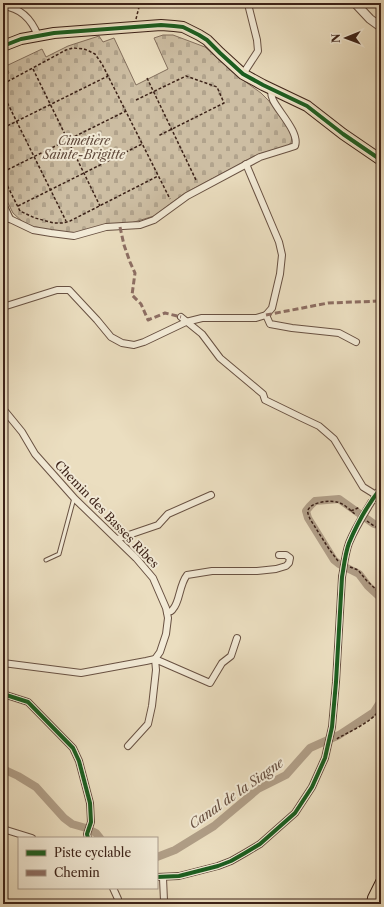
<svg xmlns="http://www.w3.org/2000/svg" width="384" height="907" viewBox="0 0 384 907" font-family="'Libre Caslon Text',serif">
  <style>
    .cemetery { fill: url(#cemetery-stones); stroke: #84705e }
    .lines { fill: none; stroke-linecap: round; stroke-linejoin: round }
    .canal { stroke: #b09e87; stroke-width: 8 }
    .service-casing { stroke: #685142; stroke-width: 5 }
    .minor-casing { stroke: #685142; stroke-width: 8 }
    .tertiary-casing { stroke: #685142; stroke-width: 10 }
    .primary-casing { stroke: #3c2218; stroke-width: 12 }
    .path { stroke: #3c2218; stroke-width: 1.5; stroke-dasharray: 3 2; stroke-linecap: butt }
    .service { stroke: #f2ead6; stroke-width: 3 }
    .minor { stroke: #f2ead6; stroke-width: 6 }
    .tertiary { stroke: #f2ead6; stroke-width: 8 }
    .primary { stroke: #ebdec0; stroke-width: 10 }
    .minor-bridge-casing { stroke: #685142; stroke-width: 8; stroke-linecap: butt }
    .minor-bridge { stroke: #f2ead6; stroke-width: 6 }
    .quiet { stroke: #8d6e63; stroke-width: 3; stroke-dasharray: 6 3; stroke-linecap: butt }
    .cycleway-casing { stroke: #f2ead6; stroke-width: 6 }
    .cycleway { stroke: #1b5e20; stroke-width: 4 }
    .labels { text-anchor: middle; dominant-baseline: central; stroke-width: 4; stroke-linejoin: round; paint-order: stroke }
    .park-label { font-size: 12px; font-style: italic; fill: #60493b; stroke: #f2ead6 }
    .street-label { font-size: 12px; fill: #3c2218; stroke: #f2ead6 }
    .water-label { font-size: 13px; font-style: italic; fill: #654d3f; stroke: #f2ead6 }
  </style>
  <defs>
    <pattern id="cemetery-stones" width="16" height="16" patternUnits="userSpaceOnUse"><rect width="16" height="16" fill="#cdbea3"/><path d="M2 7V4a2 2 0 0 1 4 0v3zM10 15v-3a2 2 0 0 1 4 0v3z" fill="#b1a38c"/></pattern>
  </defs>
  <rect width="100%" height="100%" fill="#ebdec0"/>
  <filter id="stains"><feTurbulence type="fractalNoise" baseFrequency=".005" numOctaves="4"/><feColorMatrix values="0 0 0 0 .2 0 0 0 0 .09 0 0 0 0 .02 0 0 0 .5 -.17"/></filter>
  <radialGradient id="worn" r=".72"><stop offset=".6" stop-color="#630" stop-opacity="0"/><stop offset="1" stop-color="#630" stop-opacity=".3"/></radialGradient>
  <path class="cemetery" d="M163,35H173L205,47L236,75L261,93L268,100L282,117L292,136L291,143L287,146L259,154L185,193L154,216L131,223L74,233L42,230L31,227L25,224L13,213L3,193V76L9,73L6,66L42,49L46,57L68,46L99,36L103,42L114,38L136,85L168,69L154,38Z"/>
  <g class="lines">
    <g class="canal">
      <path d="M381,526L374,524L339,499L315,501L310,506L306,511L308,518L334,560L339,564L359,574L368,586L381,598"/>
      <path d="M3,769L18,776L36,787L64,818L72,824L86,828L96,833L100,838"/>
      <path d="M157,857L175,850L214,826L258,789L286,775L310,748L339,735L374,712L381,701"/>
    </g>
    <g class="service-casing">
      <path id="service" d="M46,560L59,554L74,498"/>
    </g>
    <g class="minor-casing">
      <g id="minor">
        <path d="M3,6C21,8 32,20 38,36"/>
        <path d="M243,74L258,51L257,40L249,8V3"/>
        <path d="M3,204L10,219"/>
        <path d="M10,219L33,230L51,233L74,236L106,227L140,225L154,220L187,196L260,157L289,148L295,146C300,133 278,111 273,100C271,96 271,93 271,90"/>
        <path d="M3,307L57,290H69L97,320L111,337L122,343L134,345L144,342L186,322L202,318H256L266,315L272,308L280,274L282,255L279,242L246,164"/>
        <path d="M266,315L270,324L292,328L339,333L356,342"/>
        <path d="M181,317L202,334L220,358L263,394L265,400L302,418L319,426L334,439L363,487L376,495"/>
        <path d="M3,407L4,410L22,432L35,454L75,499L136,558L153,578L166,608L168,618L166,634L160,652L155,659L146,661L81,673L3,663"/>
        <path d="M374,498L381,488"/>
        <path d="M117,539L158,525L168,514L211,495"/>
        <path d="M167,612C169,612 172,611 173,609C180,602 179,585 187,575L212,571H257L276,569L286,566L289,563L290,558L286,555H279"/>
        <path d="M3,694L28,702L73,748L79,761L90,803L91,822L87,834L88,838"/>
        <path d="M128,746L148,724L152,706L156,670L155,659L210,683L222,663L231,656L237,638"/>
        <path d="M3,829L32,838"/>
        <path d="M157,877L179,876L218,866L231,861L245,853L260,844L295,813L312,787L325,758L332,727L336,682L342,577"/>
        <path d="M163,878L164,901L165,904"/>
        <path d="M113,888L118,899L119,904"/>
      </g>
    </g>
    <g class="tertiary-casing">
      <path id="tertiary" d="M355,3L370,19L381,27"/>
    </g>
    <g class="primary-casing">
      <g id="primary">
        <path d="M3,46L21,39L54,33L161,25L174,26L183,27L199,35L207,40L220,53L243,74L263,85L307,106L343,134L381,160"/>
        <path d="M372,904L373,898L381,882"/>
      </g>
    </g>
    <g class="path">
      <path d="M136,19L140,3"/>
      <path d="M33,69L100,206"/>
      <path d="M147,78L196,180"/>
      <path d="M3,84L66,50L73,48L84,49L89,51L95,54L102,64L170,199"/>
      <path d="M3,94L66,221"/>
      <path d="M136,100L186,76L217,87L224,103L158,136"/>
      <path d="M3,128L108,76"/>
      <path d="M3,172L126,111"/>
      <path d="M3,177L20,211L35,218L54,223H63L70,221L158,176"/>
      <path d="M18,206L142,144"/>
      <path d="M351,511L360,507"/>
      <path d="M367,521L374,526L381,529"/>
      <path d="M338,561L329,549L310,519C309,516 307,513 308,510C311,502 330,500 337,502C343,503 350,510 355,514"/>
      <path d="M350,567L358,570L367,581L381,594"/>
      <path d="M337,739L338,738C353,730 372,722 381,708"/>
    </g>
    <use href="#service" class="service"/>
    <use href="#minor" class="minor"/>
    <use href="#tertiary" class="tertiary"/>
    <use href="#primary" class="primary"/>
    <g class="minor-bridge-casing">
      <path id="minor-bridge" d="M342,577C344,566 345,554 349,543C355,528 364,514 372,501"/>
    </g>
    <use href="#minor-bridge" class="minor-bridge"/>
    <g class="quiet">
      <path d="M120,227L124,245L130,262L135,273L132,295L141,304L148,320L165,313L181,317"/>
      <path d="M266,315L328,303L381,301"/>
    </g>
    <g class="cycleway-casing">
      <g id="cycleway">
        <path d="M3,46L21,39L54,33L161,25L174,26L183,27L199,35L207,40L220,53L243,74L263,85L307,106L343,134L381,160"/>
        <path d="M3,694L28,702L73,748L79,761L90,803L91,822L87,834L88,838"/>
        <path d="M157,877L179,876L218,866L231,861L245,853L260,844L295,813L312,787L325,758L332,727L336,682L342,577C344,566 345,554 349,543C357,524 368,504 381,488"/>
      </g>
    </g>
    <use href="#cycleway" class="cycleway"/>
  </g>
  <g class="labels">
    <g class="park-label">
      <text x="84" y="140">Cimetière<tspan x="84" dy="14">Sainte-Brigitte</tspan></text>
    </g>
    <g class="street-label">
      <text transform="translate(107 514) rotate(46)">Chemin des Basses Ribes</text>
    </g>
    <g class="water-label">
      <text transform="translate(236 793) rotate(-35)">Canal de la Siagne</text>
    </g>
  </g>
  <rect width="384" height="907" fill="none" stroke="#ebdec0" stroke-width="16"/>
  <rect x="4" y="4" width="376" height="899" fill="none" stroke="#3c2218" stroke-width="2"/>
  <rect x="8" y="8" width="368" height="891" fill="none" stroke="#3c2218"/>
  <rect x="18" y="837" width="140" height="52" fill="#f2ead6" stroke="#a99a8a"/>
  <rect x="26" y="850" width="20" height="6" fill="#1b5e20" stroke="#a99a8a"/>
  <text x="54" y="857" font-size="12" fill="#3c2218">Piste cyclable</text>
  <rect x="26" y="870" width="20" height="6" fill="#8d6e63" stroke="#a99a8a"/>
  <text x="54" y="877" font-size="12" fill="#3c2218">Chemin</text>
  <g transform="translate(346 38) rotate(269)" stroke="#f2ead6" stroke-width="3" paint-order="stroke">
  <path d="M0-3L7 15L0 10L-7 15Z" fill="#3c2218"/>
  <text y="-6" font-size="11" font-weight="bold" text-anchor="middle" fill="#3c2218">N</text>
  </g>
  <rect width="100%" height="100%" filter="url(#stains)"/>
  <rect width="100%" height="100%" fill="url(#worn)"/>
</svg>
